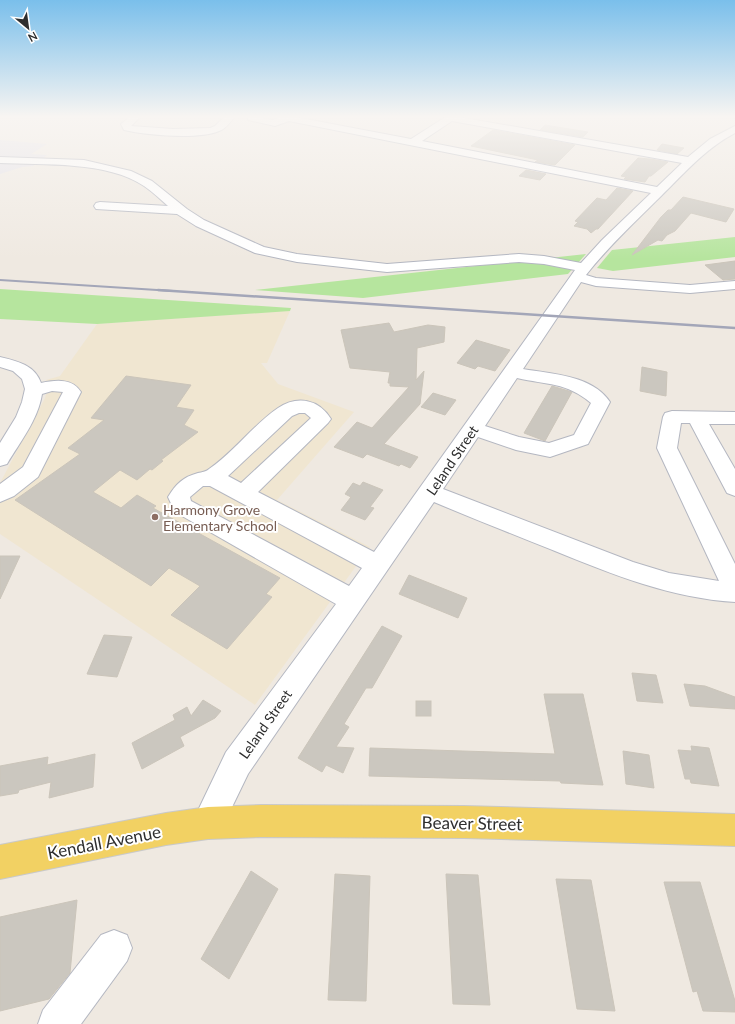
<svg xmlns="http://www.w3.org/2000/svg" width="735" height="1024" viewBox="0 0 735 1024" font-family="Lato,sans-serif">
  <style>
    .industrial { fill: #e3e1e8 }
    .education { fill: #f0e6d1 }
    .green { fill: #b6e59e }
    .building { fill: #cbc7bf; stroke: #cbc5ba }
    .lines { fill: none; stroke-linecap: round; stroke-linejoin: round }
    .minor-casing { stroke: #b4b7c1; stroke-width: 2 }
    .major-casing { stroke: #c9c9c9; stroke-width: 2 }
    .minor { fill: #fff; fill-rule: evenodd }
    .major { fill: #f2d163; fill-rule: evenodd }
    .rail-far1 { stroke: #a3a6b8; stroke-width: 2 }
    .rail { stroke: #a3a6b8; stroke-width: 2.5 }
    .education-dot { fill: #8d6e63; stroke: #fff; stroke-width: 1.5 }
    .labels { text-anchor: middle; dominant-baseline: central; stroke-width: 4; stroke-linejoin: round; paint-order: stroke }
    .street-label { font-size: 14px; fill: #2e2e2e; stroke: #fff }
    .education-label { font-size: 14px; fill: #785e54; stroke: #fff; text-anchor: start }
    .near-street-label { font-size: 17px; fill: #2e2e2e; stroke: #fff }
  </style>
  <rect width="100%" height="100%" fill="#efe9e1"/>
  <path class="industrial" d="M0,140L47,144L31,154L47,155L33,166L22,167L0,174Z"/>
  <path class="education" d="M279,311H290L267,363H261L278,384L354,412L277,500L370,547L255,705L0,534V483L45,398L47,391L46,380L60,376L97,324Z"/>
  <g class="green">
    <path d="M735,237V257L613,271L597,268L612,250Z"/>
    <path d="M586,254L568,274L363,298L255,290Z"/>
    <path d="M0,289L291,308L290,311L97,324L0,319Z"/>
  </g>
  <g class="building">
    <path d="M545,125L588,132L583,137L540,130Z"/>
    <path d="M493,130L575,145L555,165L535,162L538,160L471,146Z"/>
    <path d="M662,144L684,148L677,154L657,150Z"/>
    <path d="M638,158L650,159L668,162L651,176H649L645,182L624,179L626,177L621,176Z"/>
    <path d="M526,170L546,174L540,180L519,176Z"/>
    <path d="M617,188L633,191L598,229H596L591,233L587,229L574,226L578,222L575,221L597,198L606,200Z"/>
    <path d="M683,197L734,209L726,222L691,213L675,231L667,235L662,241L658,240L632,255L661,217L668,210H671Z"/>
    <path d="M735,261V279L723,280L705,265Z"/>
    <path d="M389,323L394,332L428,325L445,327L444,342L417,348L416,380L424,371L420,404L384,444L418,457L410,468L401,464L399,466L367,454L363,458L334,447L357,422L372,428L409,387L390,386V383H388L390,372L350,368L341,330Z"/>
    <path d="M476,340L510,350L495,371L478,366L475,369L457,363Z"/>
    <path d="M642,367L667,372L666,396L640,391Z"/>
    <path d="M126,376L191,385L176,407L194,410L184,425L198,432L161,460L163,461L152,470L150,469L137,480L120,470L93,492L121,508L137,495L156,506L153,508L280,578L266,594L272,597L227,649L171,615L200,586L169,568L151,586L15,500L80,454L68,448L104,420L91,418Z"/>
    <path d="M552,386L572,392L545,441L524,433Z"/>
    <path d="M433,393L456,400L445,415L421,407Z"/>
    <path d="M363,482L383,490L370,507L374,508L365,520L341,510L351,497L345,494L353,483L360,486Z"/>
    <path d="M0,556H20L0,599Z"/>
    <path d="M409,575L467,598L458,618L399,594Z"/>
    <path d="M382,626L402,636L372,688H366L344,724L349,727L336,747L354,748L343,773L326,765L322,772L298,758Z"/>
    <path d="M104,635L132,637L117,677L87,674Z"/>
    <path d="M632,673L656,675L663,703L637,701Z"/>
    <path d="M684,684L705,686L735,697V709L690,706Z"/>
    <path d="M544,694H583L603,785L561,783L560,781L369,776L370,748L555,754Z"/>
    <path d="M203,700L221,711L215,718L180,737L184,746L142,769L132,743L175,720L173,715L187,707L191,716Z"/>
    <rect x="416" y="701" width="15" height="15"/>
    <path d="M691,746L709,748L719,786L691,783L690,779H685L678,750L692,751Z"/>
    <path d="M623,751L649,755L654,788L626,784Z"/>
    <path d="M95,754L93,787L49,798L51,782L19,790L18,793L0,796V766L48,757L47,765Z"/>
    <path d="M251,871L278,889L229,979L201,959Z"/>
    <path d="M335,874L370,876L366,1001L328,1000Z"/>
    <path d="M446,874L478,875L490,1005L453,1004Z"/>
    <path d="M556,879L591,880L615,1011L577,1009Z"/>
    <path d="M664,882H700L735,1001V1012L703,1011L697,991L693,992Z"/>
    <path d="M77,900L70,973L49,999L0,1011V917Z"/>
  </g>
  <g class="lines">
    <g class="minor-casing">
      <g id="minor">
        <path d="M131,116H141L131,126L173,129L210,128L215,126L225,116H235C231,121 226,129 219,131C199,140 145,135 124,130L121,124Z"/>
        <path d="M248,116C258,115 268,122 277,119L273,116H290L411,139L447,116H453L688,157L710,139L735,126V133C704,149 681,177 656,201C632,225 607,248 586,275L596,278L690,285L735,281V289L690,293L596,286L581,282L523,369C552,374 592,375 610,402L588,444L550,457L516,450L478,437L443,489L633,562L669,573L719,581L657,448L663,417L665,413L672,411L735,412V424H709L735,469V496L727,493L690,423H681L677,448L735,564V602C671,598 614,575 555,551C515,535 474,519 434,502L248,774L219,834L208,839L197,834L192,823L226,752L336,604L175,512L168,497C176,484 183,477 198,473C202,472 206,472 209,469C234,452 253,425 278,408C297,395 319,399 331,419L328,423L258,492L374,552L575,270L544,264L519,262L387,272L297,262L255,253L196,226L177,214L96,209L94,206L96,203L100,202L168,206C160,199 153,192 144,186C108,161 43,165 0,163V157L84,160L131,171L152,181L187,209L204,220L264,247L297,254L387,264L519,254L544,256L581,263L602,240L651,193L289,121L275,126L248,120ZM452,121L682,163L657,187L422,141ZM517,378C547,385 566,382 591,403L574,435L549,443L519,437L485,426ZM299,413H305L311,418L241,483L228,476L292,416ZM203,486H210L362,568L349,586L191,501L190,497Z"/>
        <path d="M0,357C17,361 35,365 41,383C56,380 72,378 81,392L38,477L14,496L0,502V484L23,467L63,392L52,391L42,394C38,420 20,442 7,464L0,466V443L16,417L22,402L25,389L22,379L13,371L0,367Z"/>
        <path d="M114,930L127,935L132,948L127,961L81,1024H38L43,1010L101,935Z"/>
      </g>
    </g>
    <g class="major-casing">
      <path id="major" d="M261,805L464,806L735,814V846L464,838L261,837L208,839L166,845L0,879V845L166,813L208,807Z"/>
    </g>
    <use href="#minor" class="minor"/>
    <use href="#major" class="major"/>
    <path class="rail-far1" d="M0,280L173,291"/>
    <path class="rail" d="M158,290L735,328"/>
  </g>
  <linearGradient id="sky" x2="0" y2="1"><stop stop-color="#7abfeb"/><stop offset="0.45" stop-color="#f8f5f2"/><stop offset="1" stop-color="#f8f5f2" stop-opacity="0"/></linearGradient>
  <rect width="735" height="259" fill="url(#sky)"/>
  <circle class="education-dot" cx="155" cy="517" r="4"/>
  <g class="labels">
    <g class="street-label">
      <text transform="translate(452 460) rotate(-56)">Leland Street</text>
      <text transform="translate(265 724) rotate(-55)">Leland Street</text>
    </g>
    <g class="education-label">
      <text x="163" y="509">Harmony Grove<tspan x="163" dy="16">Elementary School</tspan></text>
    </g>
    <g class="near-street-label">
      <text transform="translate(472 823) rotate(1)">Beaver Street</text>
      <text transform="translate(104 842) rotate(-11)">Kendall Avenue</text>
    </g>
  </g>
  <g transform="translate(28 28) rotate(151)" stroke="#ffffff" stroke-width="3" paint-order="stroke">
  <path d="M0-3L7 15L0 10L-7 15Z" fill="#2e2e2e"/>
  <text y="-6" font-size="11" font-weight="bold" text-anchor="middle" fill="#2e2e2e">N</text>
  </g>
</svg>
